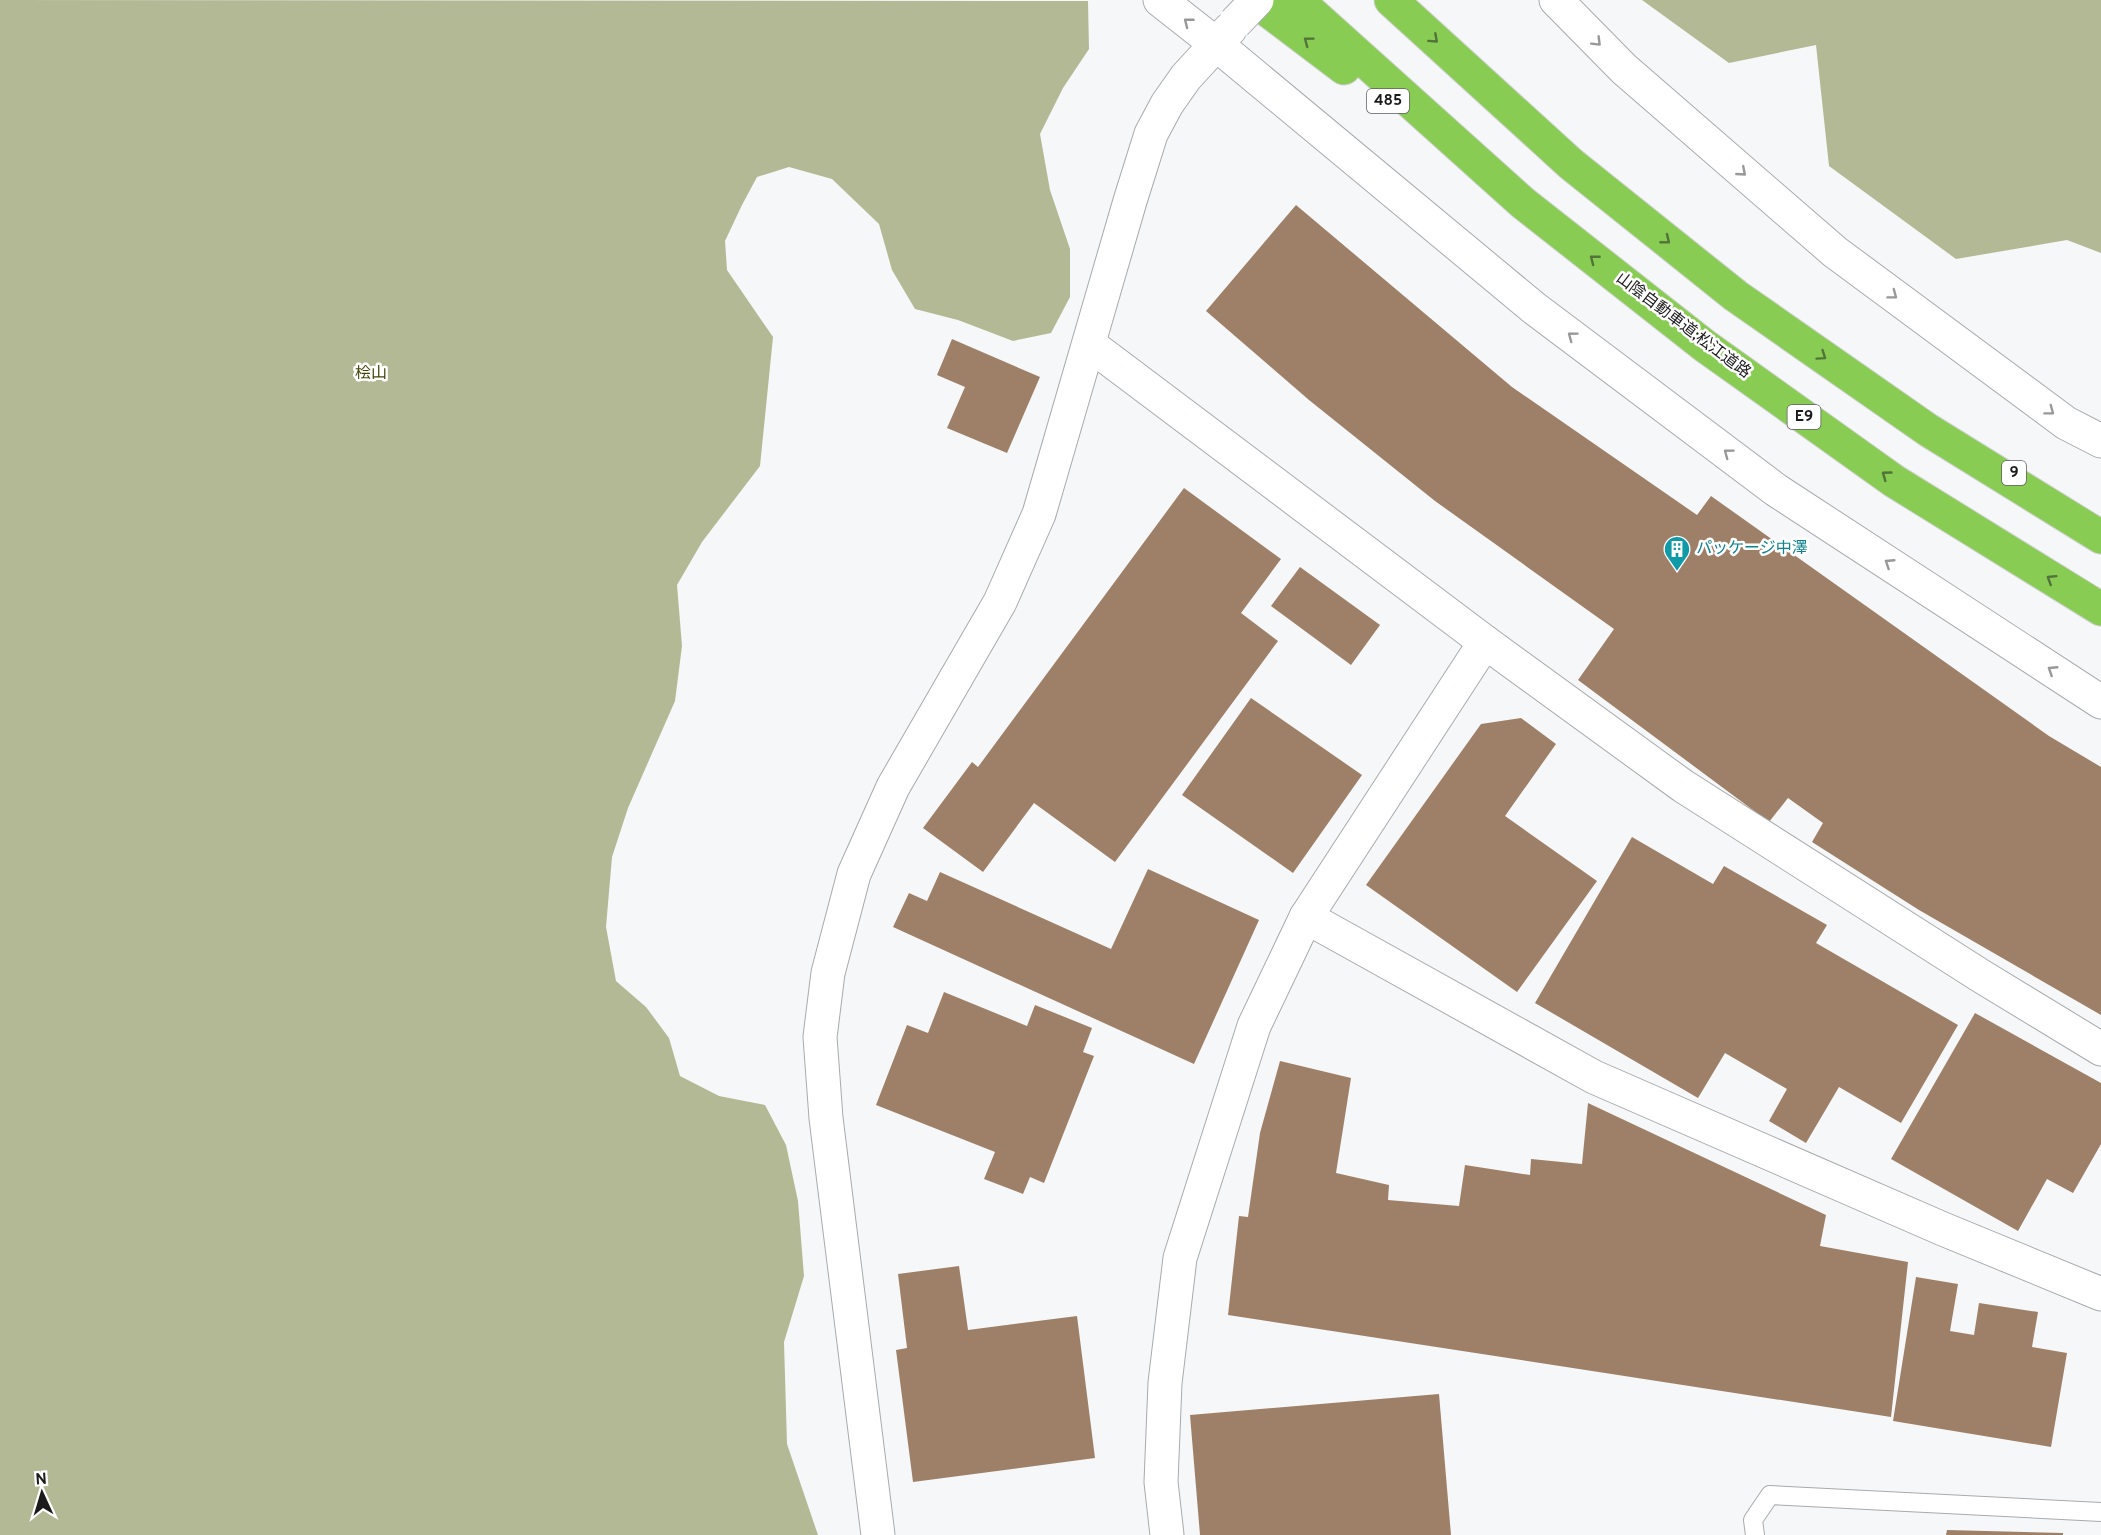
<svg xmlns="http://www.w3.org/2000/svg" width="2101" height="1535" viewBox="0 0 2101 1535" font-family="Overpass,'Noto Sans JP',sans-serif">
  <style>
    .forest { fill: #b4b995 }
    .building { fill: #9e8069 }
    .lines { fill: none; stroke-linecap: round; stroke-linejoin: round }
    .service-casing { stroke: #a9aaac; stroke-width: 20 }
    .minor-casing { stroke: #a9aaac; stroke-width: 35 }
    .tertiary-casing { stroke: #a9aaac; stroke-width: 35 }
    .motorway-casing { stroke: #d1d1d2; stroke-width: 35 }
    .service { stroke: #fff; stroke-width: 18 }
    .minor { stroke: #fff; stroke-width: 33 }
    .tertiary { stroke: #fff; stroke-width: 33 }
    .motorway { stroke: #88cc53; stroke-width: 33 }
    .minor-bridge-casing { stroke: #a9aaac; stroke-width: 35; stroke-linecap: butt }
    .minor-bridge { stroke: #fff; stroke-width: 33 }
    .oneway { stroke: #989899 }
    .oneway2 { stroke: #527438 }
    .labels { text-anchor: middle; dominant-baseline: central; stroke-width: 5; stroke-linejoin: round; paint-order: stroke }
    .shield { fill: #fff; stroke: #5f5f60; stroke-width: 1.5 }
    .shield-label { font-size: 15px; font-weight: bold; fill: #1b1b1c }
    .street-label { font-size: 16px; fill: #1b1b1c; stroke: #fff }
    .park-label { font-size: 16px; fill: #424608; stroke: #fff }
    .culture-label { font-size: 16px; fill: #0d838f; stroke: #fff; text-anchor: start }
  </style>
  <rect width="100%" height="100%" fill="#f6f7f8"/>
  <g class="forest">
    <path d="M0,0L1088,1L1089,49L1063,88L1040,134L1050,190L1070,249V297L1051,333L1013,341L958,320L915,309L892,270L879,224L832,179L789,167L757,177L742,205L725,241L727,270L773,337L760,466L702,542L677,585L682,646L675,701L628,808L612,857L606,927L616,981L646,1007L669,1038L680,1076L719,1096L765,1105L786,1145L798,1201L804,1276L784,1342L787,1444L818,1535H0Z"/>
    <path d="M1642,0H2101V253L2067,240L1956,259L1829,166L1816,45L1729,63Z"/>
  </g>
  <g class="building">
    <path d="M1296,205L1512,387L1697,515L1711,496L2049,736L2101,767V1015L1919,910L1812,842L1823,823L1788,798L1769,822L1578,680L1614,629L1435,501L1309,400L1206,311Z"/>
    <path d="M952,339L1040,377L1007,453L947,428L965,387L937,375Z"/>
    <path d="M1184,488L1281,559L1241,613L1278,641L1115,862L1034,803L983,872L923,828L972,762L978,767Z"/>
    <path d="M1300,567L1380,625L1351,665L1271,606Z"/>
    <path d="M1251,698L1362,775L1293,873L1182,795Z"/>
    <path d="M1521,718L1556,744L1505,816L1597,881L1517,992L1366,885L1481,724Z"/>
    <path d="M1632,837L1713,884L1724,866L1827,925L1816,943L1958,1025L1901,1123L1839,1087L1806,1143L1769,1121L1787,1089L1725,1053L1698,1098L1535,1003Z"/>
    <path d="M1148,869L1259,920L1194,1064L893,927L909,893L927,901L940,872L1111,949Z"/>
    <path d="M944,992L1027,1026L1035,1005L1092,1028L1083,1052L1094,1056L1044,1183L1030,1177L1023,1194L984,1179L995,1152L876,1105L907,1025L928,1033Z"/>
    <path d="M1975,1013L2101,1083V1144L2073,1193L2047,1179L2018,1231L1891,1159Z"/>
    <path d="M1280,1061L1351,1078L1336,1173L1389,1185L1388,1200L1459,1206L1465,1165L1530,1175L1531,1159L1582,1164L1588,1103L1826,1215L1820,1246L1908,1262L1891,1417L1228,1315L1239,1216L1248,1217L1260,1133Z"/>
    <path d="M959,1266L968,1330L1077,1316L1095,1458L913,1482L896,1350L907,1348L898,1274Z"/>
    <path d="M1916,1277L1958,1284L1950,1331L1974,1335L1979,1303L2038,1312L2032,1347L2067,1353L2051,1447L1893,1421Z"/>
    <path d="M1439,1394L1451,1535H1200L1190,1415Z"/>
    <path d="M1947,1530L2063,1533V1535H1946Z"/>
  </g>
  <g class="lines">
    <g class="service-casing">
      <path id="service" d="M1755,1535L1753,1520L1770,1495L2101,1512"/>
    </g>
    <g class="minor-casing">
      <g id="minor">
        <path d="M1160,0L1216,44L1534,308L1776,490L2101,702"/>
        <path d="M1556,0L1624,69L1835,252L2066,423L2101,441"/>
        <path d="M1089,344L1485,642L1683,786L1981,976L2101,1049"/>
        <path d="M956,678L1000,602L1039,514L1130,201L1151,134L1167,104L1186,77L1230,29"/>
        <path d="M1306,917L1594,1077L1943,1229L2101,1294"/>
        <path d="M1167,1535L1161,1482L1165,1383L1180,1258L1254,1026L1306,917L1485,642"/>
      </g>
    </g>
    <g class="tertiary-casing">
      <path id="tertiary" d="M878,1535L826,1118L820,1037L828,973L854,874L893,787L956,678"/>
    </g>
    <g class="motorway-casing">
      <g id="motorway">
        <path d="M1254,0L1344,68"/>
        <path d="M1297,0L1523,203L1705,346L1894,481L2101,609"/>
        <path d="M1391,0L1571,164L1736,296L1928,430L2101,537"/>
      </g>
    </g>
    <use href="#service" class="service"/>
    <use href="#minor" class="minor"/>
    <use href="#tertiary" class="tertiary"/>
    <use href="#motorway" class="motorway"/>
    <g class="minor-bridge-casing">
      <path id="minor-bridge" d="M1235,23L1257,0"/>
    </g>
    <use href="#minor-bridge" class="minor-bridge"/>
  </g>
  <defs><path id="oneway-chevron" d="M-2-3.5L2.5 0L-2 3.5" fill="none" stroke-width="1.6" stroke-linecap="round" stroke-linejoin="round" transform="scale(1.5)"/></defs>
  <g class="oneway">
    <use href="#oneway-chevron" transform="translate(1188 22) rotate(-142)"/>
    <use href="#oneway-chevron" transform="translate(1597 42) rotate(45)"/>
    <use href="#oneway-chevron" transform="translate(1742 172) rotate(41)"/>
    <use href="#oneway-chevron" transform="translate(1893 295) rotate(37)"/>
    <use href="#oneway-chevron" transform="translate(1572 336) rotate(-143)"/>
    <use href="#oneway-chevron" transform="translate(2050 411) rotate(37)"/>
    <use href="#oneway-chevron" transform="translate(1728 453) rotate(-143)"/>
    <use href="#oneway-chevron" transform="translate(1889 563) rotate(-147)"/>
    <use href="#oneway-chevron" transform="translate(2052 670) rotate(-147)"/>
  </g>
  <g class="oneway2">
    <use href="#oneway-chevron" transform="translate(1434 39) rotate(42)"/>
    <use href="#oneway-chevron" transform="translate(1308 41) rotate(-143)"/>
    <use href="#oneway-chevron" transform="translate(1666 240) rotate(39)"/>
    <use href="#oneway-chevron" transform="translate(1594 259) rotate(-142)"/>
    <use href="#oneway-chevron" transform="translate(1822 356) rotate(35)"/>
    <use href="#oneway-chevron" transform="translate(1886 475) rotate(-144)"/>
    <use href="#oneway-chevron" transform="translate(2051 579) rotate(-148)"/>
  </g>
  <defs>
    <g id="building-pin" transform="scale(1.35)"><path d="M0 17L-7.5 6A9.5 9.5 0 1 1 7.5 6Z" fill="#0f9aa8" stroke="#fff"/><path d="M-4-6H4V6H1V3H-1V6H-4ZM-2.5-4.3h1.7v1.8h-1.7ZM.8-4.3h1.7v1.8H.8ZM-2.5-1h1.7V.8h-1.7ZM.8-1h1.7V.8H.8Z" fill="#fff"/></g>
  </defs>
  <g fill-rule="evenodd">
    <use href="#building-pin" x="1677" y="549"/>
  </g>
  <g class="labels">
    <g class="shield">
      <rect x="1367" y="89" width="42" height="24" rx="4.5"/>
      <rect x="1787.5" y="405" width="33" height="24" rx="4.5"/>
      <rect x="2002" y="461" width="24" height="24" rx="4.5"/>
    </g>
    <g class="shield-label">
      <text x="1388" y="101">485</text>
      <text x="1804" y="417">E9</text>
      <text x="2014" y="473">9</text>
    </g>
    <g class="street-label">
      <text transform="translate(1683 326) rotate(37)">山陰自動車道;松江道路</text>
    </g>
    <g class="park-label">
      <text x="371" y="374">桧山</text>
    </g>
    <g class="culture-label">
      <text x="1696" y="549">パッケージ中澤</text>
    </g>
  </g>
  <g transform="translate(42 1493) rotate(356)" stroke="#ffffff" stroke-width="4.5" paint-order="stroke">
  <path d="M0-4.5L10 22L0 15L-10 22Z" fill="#1b1b1c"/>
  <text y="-9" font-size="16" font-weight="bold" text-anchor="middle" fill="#1b1b1c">N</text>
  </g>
</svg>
